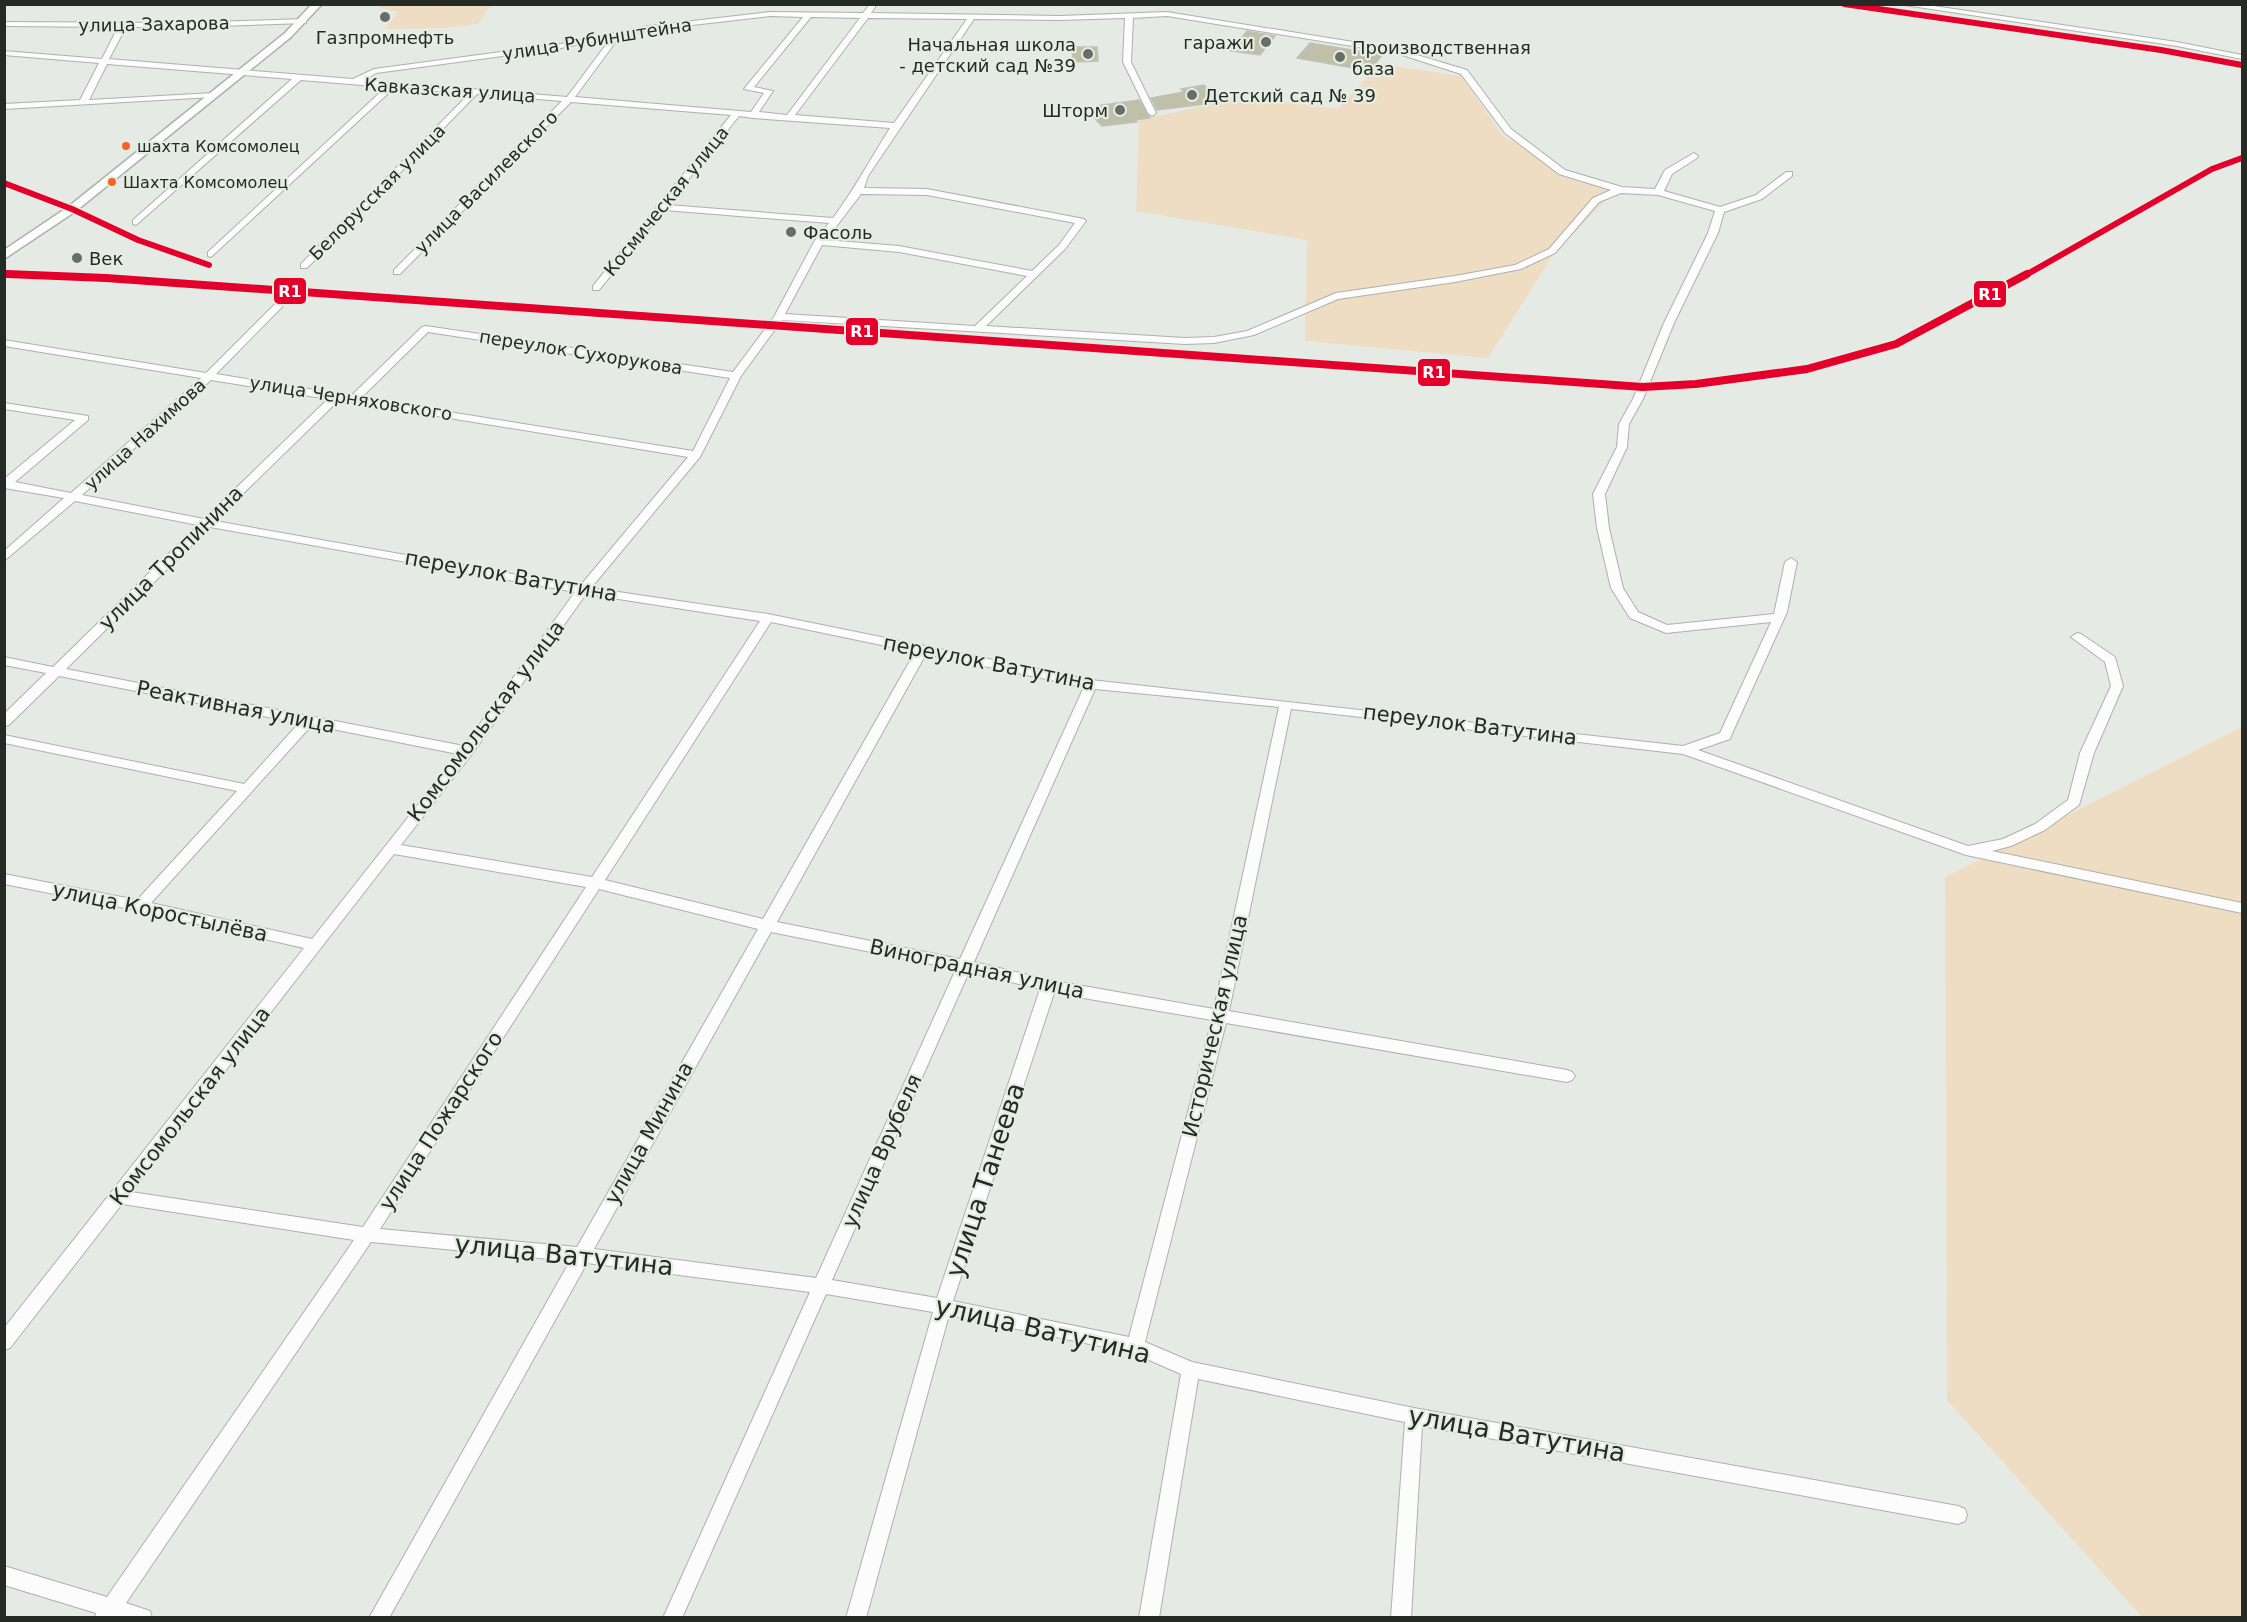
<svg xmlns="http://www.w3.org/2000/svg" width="2247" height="1622" viewBox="0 0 2247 1622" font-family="'DejaVu Sans',sans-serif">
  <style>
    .green { fill: #efddc3 }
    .building { fill: #c0c0a9; stroke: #bfc1bc; stroke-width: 1.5 }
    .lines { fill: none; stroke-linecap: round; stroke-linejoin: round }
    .minor-casing { stroke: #adb1ad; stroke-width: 2 }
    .tertiary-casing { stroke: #adb1ad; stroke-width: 3 }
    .minor { fill: #fbfcfb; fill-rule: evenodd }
    .tertiary { fill: #fbfcfb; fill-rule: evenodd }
    .rail-1-far1-casing { stroke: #e4ede2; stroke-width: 9 }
    .rail-1-casing { stroke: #e4ede2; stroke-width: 11 }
    .rail-1-far1 { stroke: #e4002b; stroke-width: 6 }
    .rail-1 { stroke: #e4002b; stroke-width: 8 }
    .poi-dot { fill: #696d69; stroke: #e4ede2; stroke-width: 2 }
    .bus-dot { fill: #f26522; stroke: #e4ede2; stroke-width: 2 }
    .labels { text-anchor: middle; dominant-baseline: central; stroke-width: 4.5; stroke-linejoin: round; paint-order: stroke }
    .far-bus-label { font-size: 16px; fill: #262a26; stroke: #e4ede2; text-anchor: start }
    .far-street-label { font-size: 18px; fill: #262a26; stroke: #e4ede2 }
    .far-poi-label { font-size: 18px; fill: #262a26; stroke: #e4ede2; text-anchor: start }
    .street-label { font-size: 21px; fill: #262a26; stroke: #e4ede2 }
    .near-street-label { font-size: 26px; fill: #262a26; stroke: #e4ede2 }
    .line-badge { stroke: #e4ede2; stroke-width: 2 }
    .badge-label { font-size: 16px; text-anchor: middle; font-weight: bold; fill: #fff }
  </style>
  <rect width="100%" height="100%" fill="#e5eae5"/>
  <g class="green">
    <path d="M380,4H495V5L488,9L478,24L444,28L385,29L398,12L378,7Z"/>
    <path d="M1379,64L1461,76L1504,137L1612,194L1554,253L1488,358L1305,341L1307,240L1136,211L1139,120L1245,97L1338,109Z"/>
    <path d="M2242,727V1617H2142L1947,1400L1945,877Z"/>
  </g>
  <g class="building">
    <path d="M1247,31L1275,36L1260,55L1231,51Z"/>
    <path d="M1310,43L1382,55L1370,71L1297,58Z"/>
    <path d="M1072,47H1097L1098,61L1073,62Z"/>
    <path d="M1204,85L1221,102L1157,110L1151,98L1184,92L1181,89Z"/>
    <path d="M1139,100L1150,118L1135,120L1137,122L1102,126L1092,115L1101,113L1095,106Z"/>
  </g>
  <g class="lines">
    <g class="minor-casing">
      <g id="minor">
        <path d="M870,4H877L871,13L1060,16L1167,12L1397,49L1467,70L1511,129L1565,170L1622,187L1655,189L1665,170L1694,153L1698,156L1697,158L1672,174L1664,191L1720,207L1756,195L1786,172H1792V176L1762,199L1724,212L1718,233L1674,323L1643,399L1629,424L1627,447L1605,494L1609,528L1623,588L1638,612L1667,625L1774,614L1785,562L1791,558L1797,562L1787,612L1731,736L1730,739L1698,750L1968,846L2003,839L2035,824L2068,800L2080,753L2111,686L2105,662L2071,637L2077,633L2081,634L2115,657L2123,686L2094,753L2079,805L2045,830L2011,846L1992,851L2242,903V913L1966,855L1683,754L1291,709L1229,1011L1567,1070L1572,1072L1575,1076L1572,1080L1567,1082L1226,1023L1145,1342L1192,1362L1414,1408L1958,1506L1965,1509L1967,1515L1965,1521L1958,1524L1422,1426L1411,1618H1391L1405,1422L1198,1379L1159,1618H1139L1181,1374L1133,1353L949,1315L866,1618H846L933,1312L826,1294L682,1618H663L810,1292L587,1263L389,1618H369L570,1261L371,1242L126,1603L150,1611L152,1618H95L96,1613L4,1585V1566L107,1597L354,1240L122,1204L10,1348L4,1350V1328L304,948L140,911L4,884V874L137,900L237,791L4,743V735L244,784L299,723L59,676L9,725L4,726V714L46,673L4,665V657L53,667L198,525L75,501L4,561V551L64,498L4,488V479L75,420L4,409V403L88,416V420L15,482L71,493L201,378L4,346V340L206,373L276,303H282V307L216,374L334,393L338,392L351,396L422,327L426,326L733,372L774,317L814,242L829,223L664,210L599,290H593V286L731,115L571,102L400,274H394V270L562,101L477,94L307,268H301V264L469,94L395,87L211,257L208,256V252L386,87L301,80L136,225L133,224V220L292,79L107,64L89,100L213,93L217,95L213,97L4,109V104L80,100L99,63L4,55V51L102,59L118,27L4,26V22L187,23L303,19H306V23L187,27H126L109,59L353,79L374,69L561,44L649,26L770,12L863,13ZM770,16L803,17L744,89L764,93L751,112L575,97L620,36L649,30ZM1167,16L1396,53L1461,74L1505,133L1559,174L1611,190L1593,198L1549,249L1515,265L1455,276L1336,293L1247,331L1214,337L1185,338L986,326L1065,249L1086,221L1084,219L927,189L864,188L868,176L974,19L1060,20L1125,18L1123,62L1148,113L1152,116L1156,113L1131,62L1133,18ZM811,17L860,18L787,115L759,112L773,91L754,87ZM868,18L967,19L894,123L795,115ZM611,38L567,97L364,80L376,73L561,48ZM739,116L753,118L890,128C871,158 854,190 833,218L668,205ZM1621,193L1658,195L1715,211L1708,233L1664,323L1633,399L1619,424L1617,447L1593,494L1597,528L1611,588L1630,618L1666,633L1771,622L1720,733L1683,746L1091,680L768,614L591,588L700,457L741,376L782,320L1185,344L1214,343L1254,335L1338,299L1455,282L1521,269L1555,253L1599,202ZM861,194L927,195L1075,223L1059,245L1032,271L899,246L826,240ZM822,245L899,252L1027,276L975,326L785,314ZM428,332L730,378L693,451L361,398ZM211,380L328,399L204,519L82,495ZM339,400L688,457L580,586L215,521ZM210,527L575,592L464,746L66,669ZM586,594L760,621L592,877L401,845L472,754ZM771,622L915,652L763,919L605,880ZM926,654L1084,687L960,959L777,922ZM1095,689L1279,707L1214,1009L1049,980L974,962ZM312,725L458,754L312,939L151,903ZM394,854L586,887L363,1227L131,1192ZM599,889L758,929L577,1247L380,1229ZM771,932L956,969L816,1278L594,1249ZM969,972L1040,989L937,1298L832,1280ZM1054,993L1212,1020L1129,1337L953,1301Z"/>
        <path d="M1898,4H1920L2177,42L2242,55V59L2177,46Z"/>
      </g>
    </g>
    <g class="tertiary-casing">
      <path id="tertiary" d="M312,4H322L291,37L76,211L4,259V250L68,207L285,33Z"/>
    </g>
    <use href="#minor" class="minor"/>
    <use href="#tertiary" class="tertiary"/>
    <g class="rail-1-far1-casing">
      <g id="rail-1-far1">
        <path d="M1844,4L2161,50L2242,65"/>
        <path d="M4,183L72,209L138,240L209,265"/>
        <path d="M4,274L45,276"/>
        <path d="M2024,276L2212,169L2242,158"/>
      </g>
    </g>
    <g class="rail-1-casing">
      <path id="rail-1" d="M7,274L106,278L1643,387L1696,384L1807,369L1896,344L2027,274"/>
    </g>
    <use href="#rail-1-far1" class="rail-1-far1"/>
    <use href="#rail-1" class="rail-1"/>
  </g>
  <g class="poi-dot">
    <circle cx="385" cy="17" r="6"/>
    <circle cx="1266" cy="42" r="6"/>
    <circle cx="1088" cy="54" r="6"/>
    <circle cx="1340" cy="57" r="6"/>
    <circle cx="1192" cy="95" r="6"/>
    <circle cx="1120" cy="110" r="6"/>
    <circle cx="791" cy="232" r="6"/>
    <circle cx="77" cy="258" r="6"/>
  </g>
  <g class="bus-dot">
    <circle cx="126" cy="146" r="5"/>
    <circle cx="112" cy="182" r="5"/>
  </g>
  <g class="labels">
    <g class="far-bus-label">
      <text x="137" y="146">шахта Комсомолец</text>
      <text x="123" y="182">Шахта Комсомолец</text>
    </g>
    <g class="far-street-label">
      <text transform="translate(154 24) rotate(-1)">улица Захарова</text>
      <text transform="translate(597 39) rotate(-9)">улица Рубинштейна</text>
      <text transform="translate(450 90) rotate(4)">Кавказская улица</text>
      <text transform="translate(486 182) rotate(-45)">улица Василевского</text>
      <text transform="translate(377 192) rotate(-45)">Белорусская улица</text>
      <text transform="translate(666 201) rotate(-51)">Космическая улица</text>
      <text transform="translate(581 352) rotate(9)">переулок Сухорукова</text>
      <text transform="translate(351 398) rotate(9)">улица Черняховского</text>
      <text transform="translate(145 434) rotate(-42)">улица Нахимова</text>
    </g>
    <g class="far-poi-label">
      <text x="385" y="37" text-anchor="middle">Газпромнефть</text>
      <text x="1254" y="42" text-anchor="end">гаражи</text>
      <text x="1076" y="44" text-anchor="end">Начальная школа<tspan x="1076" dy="21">- детский сад №39</tspan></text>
      <text x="1352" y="47">Производственная<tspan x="1352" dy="21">база</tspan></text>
      <text x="1204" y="95">Детский сад № 39</text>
      <text x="1108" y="110" text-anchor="end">Шторм</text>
      <text x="803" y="232">Фасоль</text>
      <text x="89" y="258">Век</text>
    </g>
    <g class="street-label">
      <text transform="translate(171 558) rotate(-45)">улица Тропинина</text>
      <text transform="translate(511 576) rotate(10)">переулок Ватутина</text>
      <text transform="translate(989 663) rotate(11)">переулок Ватутина</text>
      <text transform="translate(236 707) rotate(11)">Реактивная улица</text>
      <text transform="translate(486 721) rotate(-53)">Комсомольская улица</text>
      <text transform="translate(1470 725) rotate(7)">переулок Ватутина</text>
      <text transform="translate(160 912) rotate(12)">улица Коростылёва</text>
      <text transform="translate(977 969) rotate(12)">Виноградная улица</text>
      <text transform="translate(1215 1026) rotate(-77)">Историческая улица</text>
      <text transform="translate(190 1106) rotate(-52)">Комсомольская улица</text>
      <text transform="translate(441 1121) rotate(-57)">улица Пожарского</text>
      <text transform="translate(649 1133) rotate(-61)">улица Минина</text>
      <text transform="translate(882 1151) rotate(-66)">улица Врубеля</text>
    </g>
    <g class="near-street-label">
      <text transform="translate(985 1180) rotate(-72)">улица Танеева</text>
      <text transform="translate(564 1255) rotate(6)">улица Ватутина</text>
      <text transform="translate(1043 1330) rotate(13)">улица Ватутина</text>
      <text transform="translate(1517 1434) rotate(10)">улица Ватутина</text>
    </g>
  </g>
  <g class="line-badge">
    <rect x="273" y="277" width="34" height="28" rx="6" fill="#e4002b"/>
    <rect x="1973" y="280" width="34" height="28" rx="6" fill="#e4002b"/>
    <rect x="845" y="317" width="34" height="29" rx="6" fill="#e4002b"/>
    <rect x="1417" y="358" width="34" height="29" rx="6" fill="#e4002b"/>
  </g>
  <g class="badge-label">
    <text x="290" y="297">R1</text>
    <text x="1990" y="300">R1</text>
    <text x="862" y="337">R1</text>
    <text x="1434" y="378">R1</text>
  </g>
  <rect width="2247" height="1622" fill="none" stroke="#262a26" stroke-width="12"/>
</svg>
